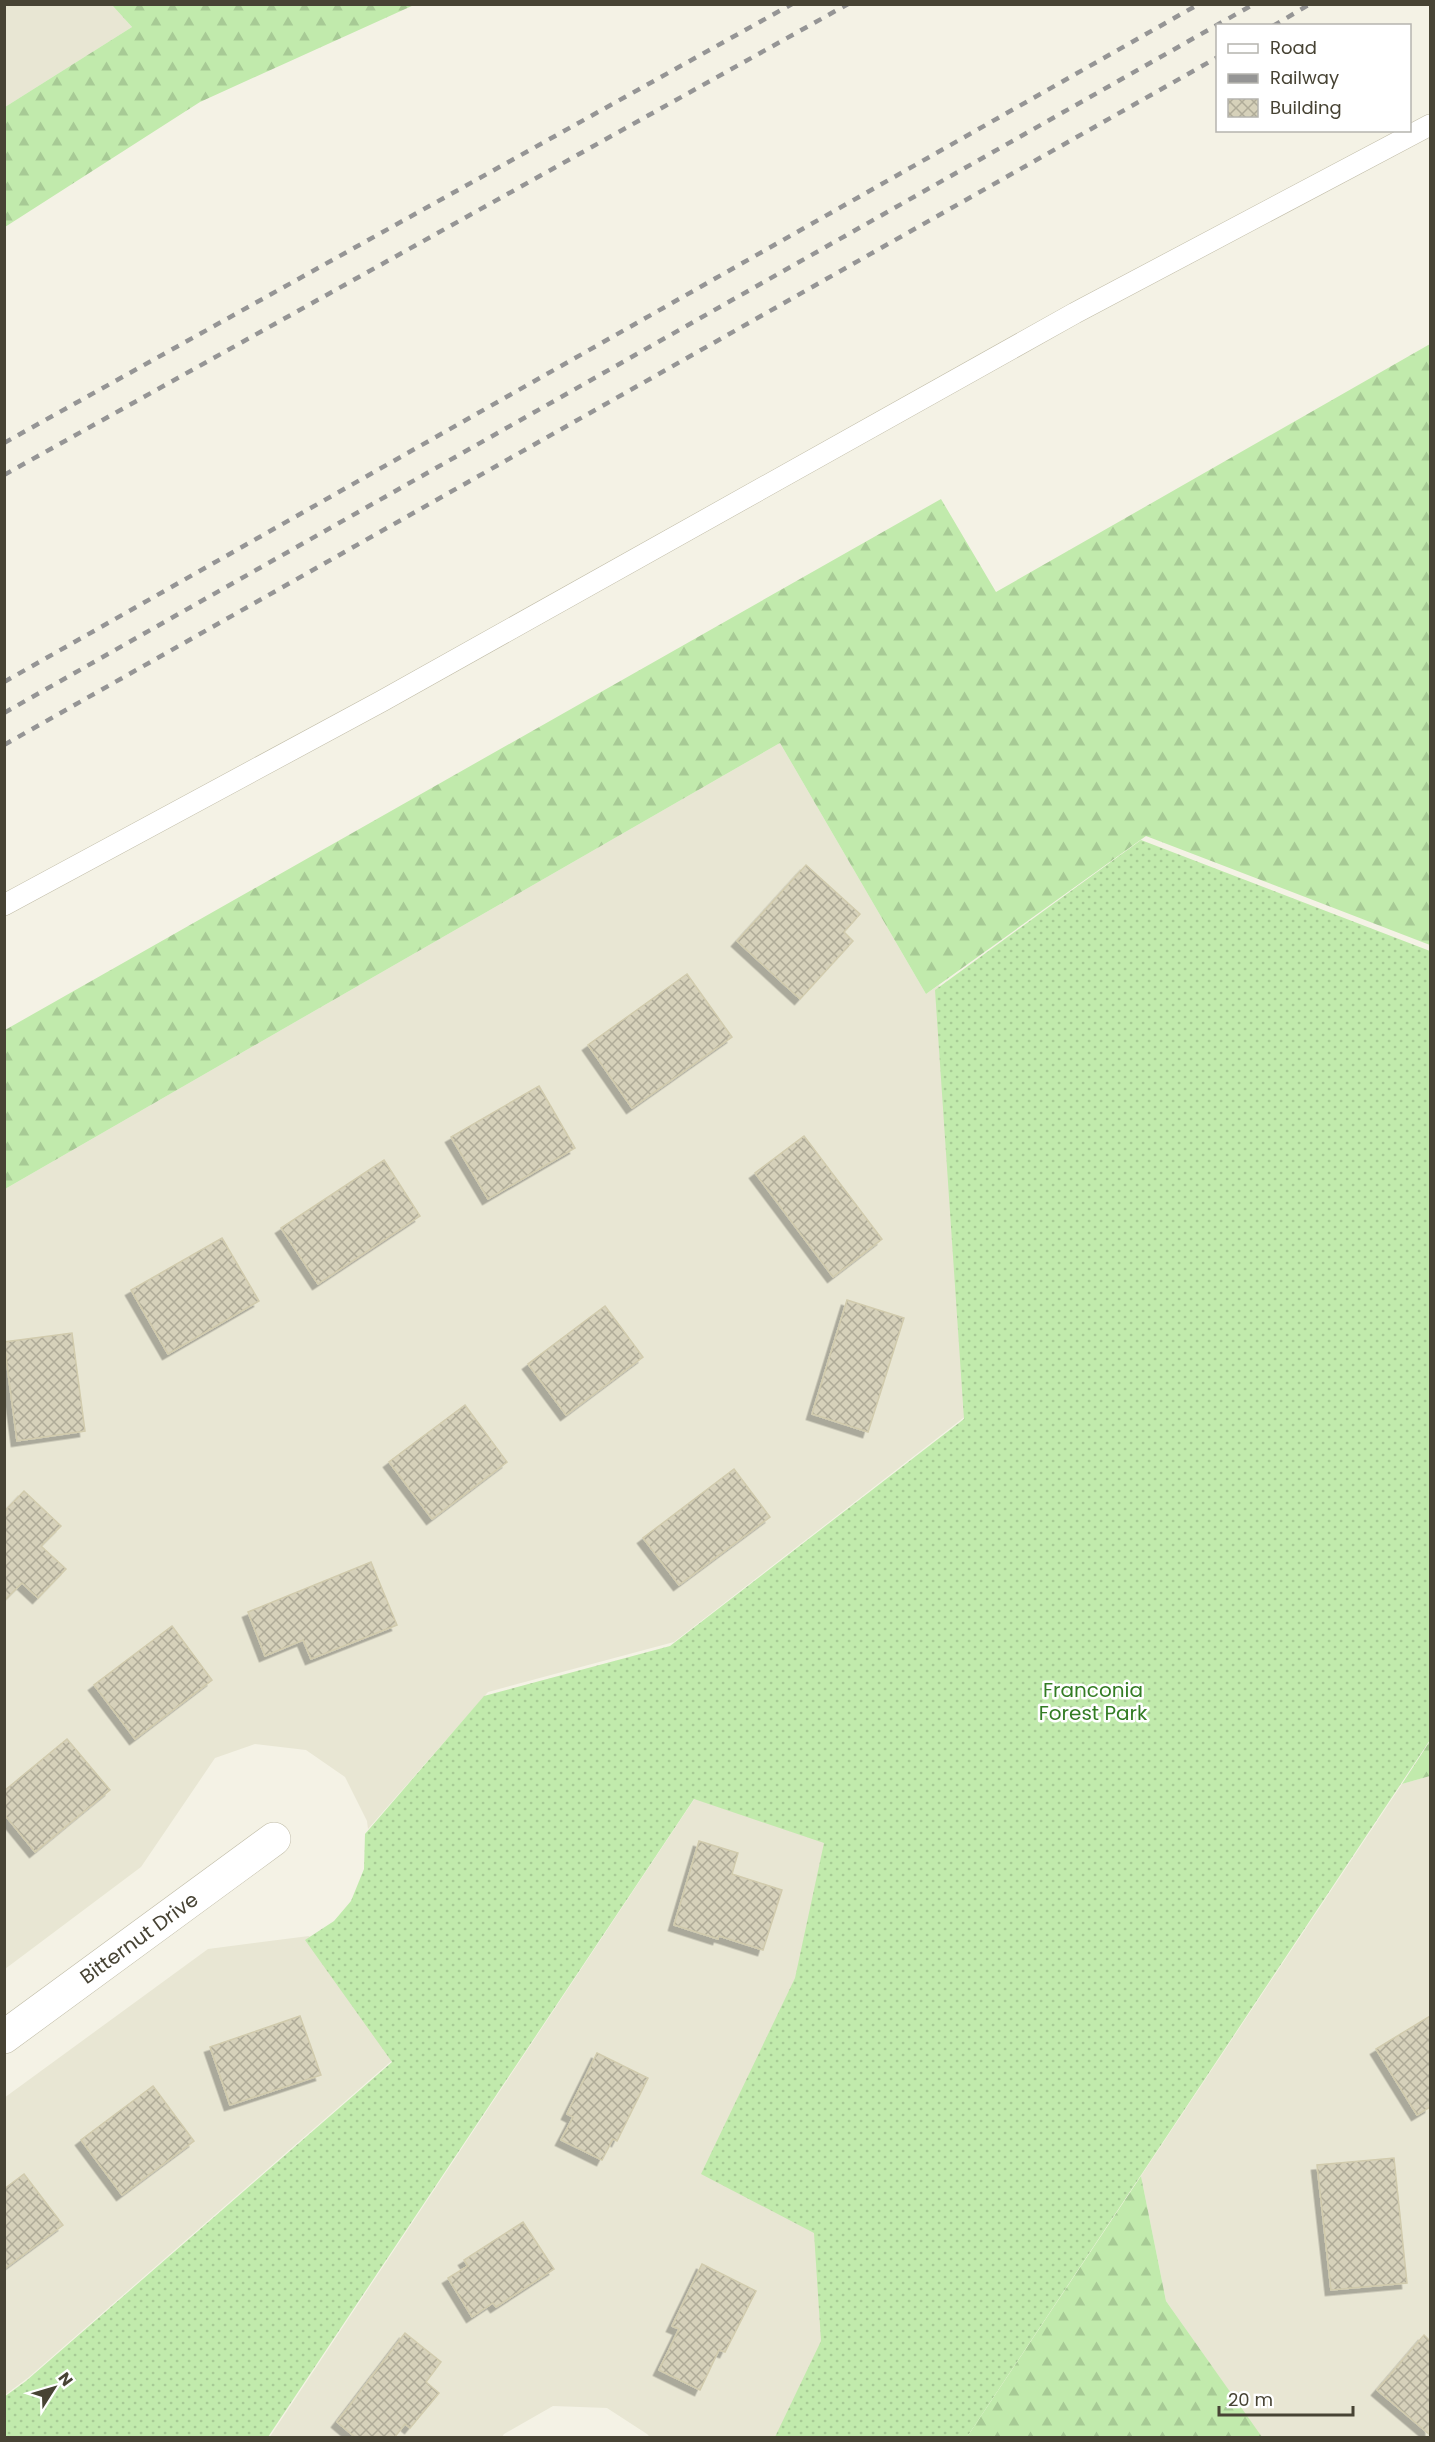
<svg xmlns="http://www.w3.org/2000/svg" width="1435" height="2442" viewBox="0 0 1435 2442" font-family="Poppins,sans-serif">
  <style>
    .residential { fill: #e8e6d3 }
    .grass { fill: url(#grass-dots) }
    .forest { fill: url(#forest-firs) }
    .building { fill: url(#building-cross-hatch); stroke: #d1cbad; stroke-width: 1.5; filter: url(#shadow) }
    .lines { fill: none; stroke-linecap: round; stroke-linejoin: round }
    .service-casing { stroke: #c0bca7; stroke-width: 22 }
    .minor-casing { stroke: #c0bca7; stroke-width: 34 }
    .service { stroke: #fff; stroke-width: 21 }
    .minor { stroke: #fff; stroke-width: 33 }
    .rail { stroke: #959595; stroke-width: 4.5; stroke-dasharray: 8 8; stroke-linecap: butt }
    .labels { text-anchor: middle; dominant-baseline: central; stroke-width: 5; stroke-linejoin: round; paint-order: stroke }
    .park-label { font-size: 20px; fill: #337c24; stroke: #fff }
    .street-label { font-size: 20px; fill: #474334; stroke: #fff }
  </style>
  <defs>
    <pattern id="grass-dots" width="8" height="8" patternUnits="userSpaceOnUse" patternTransform="scale(1.5)"><rect width="8" height="8" fill="#c1eaac"/><path d="M2 2h.1M6 6h.1" fill="none" stroke="#a7ca95" stroke-width="1.8" stroke-linecap="round"/></pattern>
    <pattern id="forest-firs" width="22" height="20" patternUnits="userSpaceOnUse" patternTransform="scale(1.5)"><rect width="22" height="20" fill="#c1eaac"/><path d="M5 1l3.5 6h-7zM16 11l3.5 6h-7z" fill="#a7ca95"/></pattern>
    <pattern id="building-cross-hatch" width="8" height="8" patternUnits="userSpaceOnUse" patternTransform="scale(1.5)"><rect width="8" height="8" fill="#d6d1ba"/><path d="M0 0l8 8M0 8l8-8" fill="none" stroke="#afab98"/></pattern>
    <filter id="shadow"><feDropShadow dx="-5.5" dy="5.5" stdDeviation="0" flood-color="#0004"/></filter>
  </defs>
  <rect width="100%" height="100%" fill="#f4f2e5"/>
  <g class="residential">
    <path d="M5,5H112L132,27L5,107Z"/>
    <path d="M780,743L926,994L939,985L967,1415L674,1642L488,1692L368,1829L367,1821L345,1777L306,1750L255,1744L215,1758L141,1867L5,1969V1189Z"/>
    <path d="M1430,1776V2437L1262,2438L1166,2301L1141,2176L1402,1784Z"/>
    <path d="M697,1795L828,1838L818,2228L825,2336L776,2437H650L647,2434L607,2408L553,2406L504,2434L502,2437L269,2438Z"/>
    <path d="M309,1936L396,2057L29,2377L5,2395L4,2098L208,1949Z"/>
  </g>
  <path class="grass" d="M1141,840L1430,951V1740L967,2437H775L821,2341L814,2233L701,2174L795,1978L824,1843L694,1799L268,2437H5L4,2397L26,2381L392,2062L305,1940L334,1921L351,1901L364,1869L365,1834L484,1696L670,1646L964,1419L935,990Z"/>
  <g class="forest">
    <path d="M112,5H414L200,102L5,227V107L132,27Z"/>
    <path d="M1430,344V945L1146,836L926,994L780,743L5,1189V1030L941,499L996,592Z"/>
    <path d="M1430,1741V1776L1402,1784Z"/>
    <path d="M1141,2176L1166,2301L1262,2437H967Z"/>
  </g>
  <g class="building">
    <path d="M806,865L860,914L844,932L853,941L800,999L737,941Z"/>
    <path d="M687,974L732,1037L632,1108L588,1045Z"/>
    <path d="M539,1086L575,1148L488,1199L451,1137Z"/>
    <path d="M804,1136L882,1239L833,1277L755,1173Z"/>
    <path d="M384,1160L420,1216L318,1284L281,1228Z"/>
    <path d="M222,1238L259,1301L168,1354L131,1290Z"/>
    <path d="M847,1300L904,1318L868,1432L812,1414Z"/>
    <path d="M605,1306L643,1357L566,1415L528,1364Z"/>
    <path d="M72,1333L85,1431L17,1441L4,1342Z"/>
    <path d="M465,1405L507,1462L432,1519L389,1462Z"/>
    <path d="M734,1469L770,1517L679,1585L643,1538Z"/>
    <path d="M24,1491L61,1526L41,1546L66,1569L38,1598L22,1583L4,1601V1512Z"/>
    <path d="M371,1562L397,1625L311,1659L303,1640L265,1656L248,1612Z"/>
    <path d="M172,1626L212,1680L135,1739L94,1685Z"/>
    <path d="M67,1739L110,1790L35,1852L4,1814V1791Z"/>
    <path d="M699,1841L738,1853L732,1874L782,1890L763,1950L719,1936L718,1939L674,1925Z"/>
    <path d="M300,2016L321,2075L230,2105L210,2047Z"/>
    <path d="M1430,2016V2107L1417,2115L1376,2049Z"/>
    <path d="M597,2053L648,2078L617,2141L613,2139L602,2160L561,2140L573,2117L567,2114Z"/>
    <path d="M153,2086L194,2141L122,2195L81,2140Z"/>
    <path d="M1394,2158L1407,2283L1331,2290L1317,2165Z"/>
    <path d="M24,2174L63,2225L4,2269V2189Z"/>
    <path d="M523,2222L554,2269L496,2307L493,2303L472,2317L448,2278L468,2266L464,2260Z"/>
    <path d="M702,2264L756,2291L725,2352L719,2350L700,2390L659,2370L679,2329L672,2326Z"/>
    <path d="M405,2333L441,2362L426,2382L439,2393L410,2428L405,2424L394,2438H356L337,2422Z"/>
    <path d="M1424,2335L1430,2341V2435L1377,2390Z"/>
  </g>
  <g class="lines">
    <g class="service-casing">
      <path id="service" d="M4,905L382,701L1075,313L1430,125"/>
    </g>
    <g class="minor-casing">
      <path id="minor" d="M4,2037L274,1839"/>
    </g>
    <use href="#service" class="service"/>
    <use href="#minor" class="minor"/>
    <g class="rail">
      <path d="M1273,26L1310,4"/>
      <path d="M4,443L792,4"/>
      <path d="M4,475L848,4"/>
      <path d="M4,682L1199,4"/>
      <path d="M4,713L1254,4"/>
      <path d="M4,745L1218,57"/>
    </g>
  </g>
  <g class="labels">
    <g class="park-label">
      <text x="1093" y="1690">Franconia<tspan x="1093" dy="23">Forest Park</tspan></text>
    </g>
    <g class="street-label">
      <text transform="translate(139 1938) rotate(-36)">Bitternut Drive</text>
    </g>
  </g>
  <rect width="1435" height="2442" fill="none" stroke="#474334" stroke-width="12"/>
  <rect x="1216" y="24" width="195" height="108" fill="#ffffff" stroke="#b5b4ae" stroke-width="1.5"/>
  <rect x="1228" y="44" width="30" height="9" fill="#ffffff" stroke="#b5b4ae" stroke-width="1.5"/>
  <text x="1270" y="54" font-size="18" fill="#474334">Road</text>
  <rect x="1228" y="74" width="30" height="9" fill="#959595" stroke="#b5b4ae" stroke-width="1.5"/>
  <text x="1270" y="84" font-size="18" fill="#474334">Railway</text>
  <rect x="1228" y="99" width="30" height="18" fill="url(#building-cross-hatch)" stroke="#b5b4ae" stroke-width="1.5"/>
  <text x="1270" y="114" font-size="18" fill="#474334">Building</text>
  <g transform="translate(54 2388) rotate(53)" stroke="#ffffff" stroke-width="4.5" paint-order="stroke">
  <path d="M0-4.5L10 22L0 15L-10 22Z" fill="#474334"/>
  <text y="-9" font-size="16" font-weight="bold" text-anchor="middle" fill="#474334">N</text>
  </g>
  <path d="M1219 2406v9h134v-9" fill="none" stroke="#474334" stroke-width="3"/>
  <text x="1228" y="2406" font-size="18" fill="#474334" stroke="#ffffff" stroke-width="4.5" paint-order="stroke">20 m</text>
</svg>
